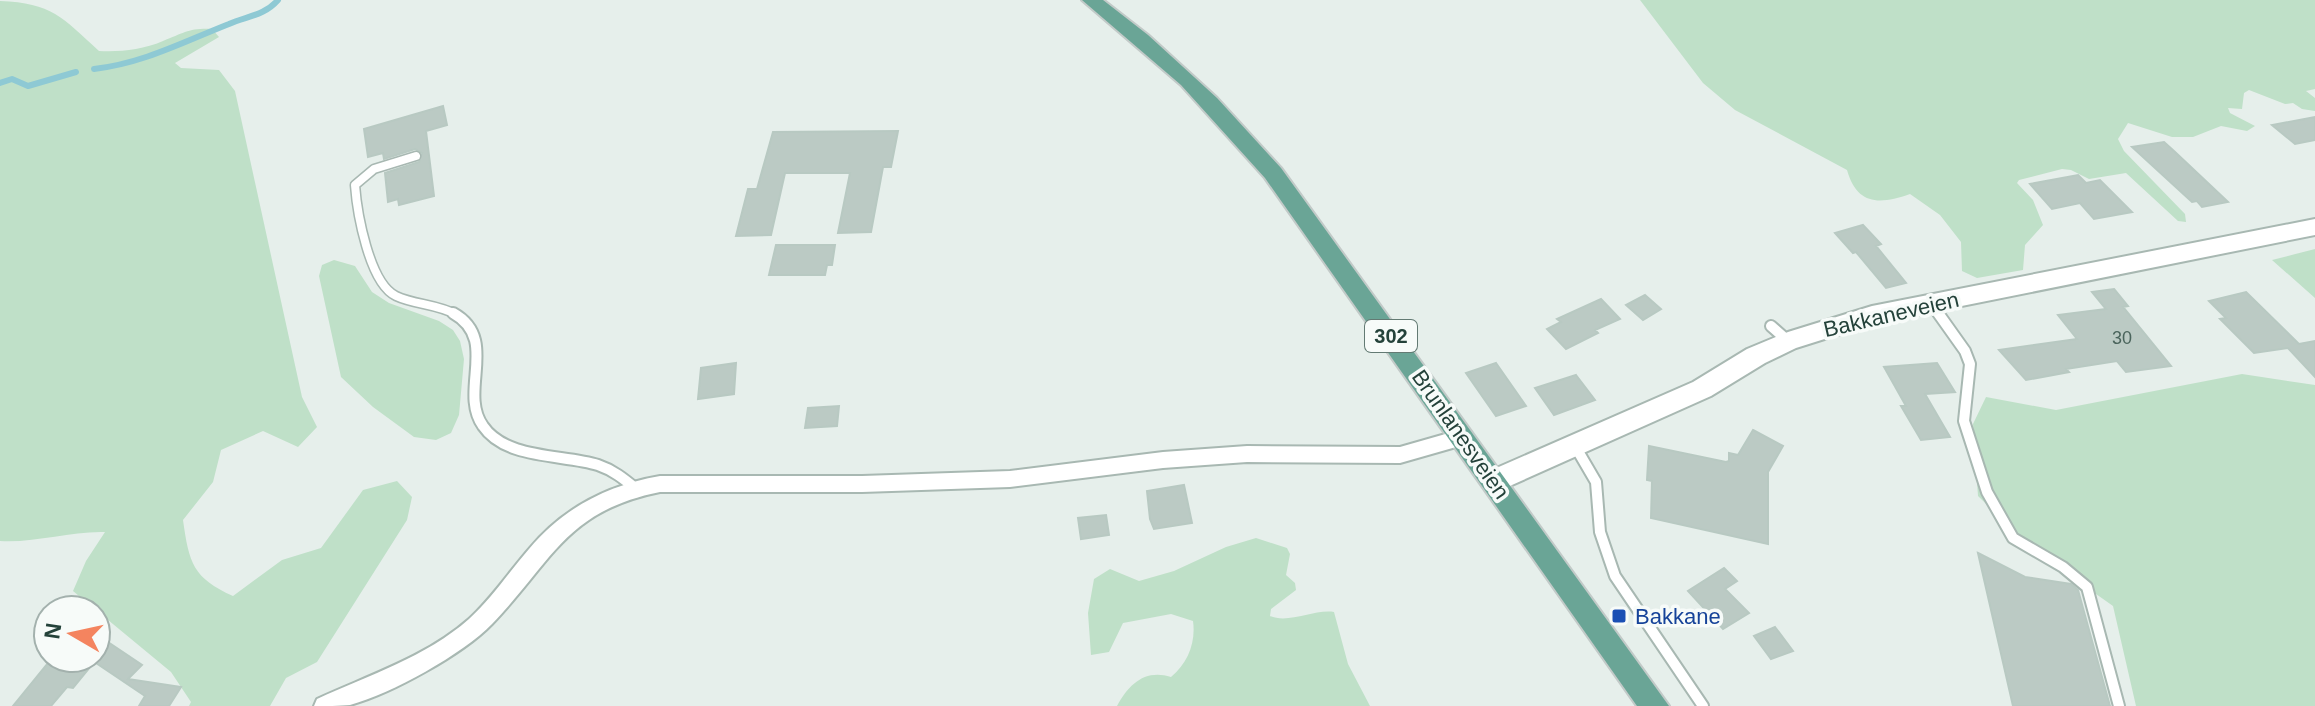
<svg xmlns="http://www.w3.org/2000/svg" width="2315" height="706" viewBox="0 0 2315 706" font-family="Arial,sans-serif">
  <rect width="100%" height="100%" fill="#e6efeb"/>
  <path fill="#bfe0c8" d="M 1640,0 L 2315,0 L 2315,89 L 2306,91 L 2315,98 L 2315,111 L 2302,109 L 2293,103 L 2285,104 L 2249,90 L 2244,93 L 2242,109 L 2228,108 L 2230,113 L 2255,126 L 2247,131 L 2221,126 L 2193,137 L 2172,137 L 2128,123 L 2118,139 L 2124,151 L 2185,214 L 2186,222 L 2178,221 L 2126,173 L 2089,179 L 2071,170 L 2062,169 L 2019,180 L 2017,183 L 2033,200 L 2043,225 L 2025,245 L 2023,270 L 1977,278 L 1962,271 L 1961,242 L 1940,215 L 1910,194 C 1879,205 1857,205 1847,170 L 1735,110 L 1703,83 Z
    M 0,1 C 52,3 62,17 99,51 C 120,52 142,50 163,41 C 184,33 189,28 212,29 L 219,37 L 175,63 L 181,68 L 219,70 L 235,91 L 302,397 L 317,427 L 298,447 L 263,431 L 221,450 L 213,482 L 183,520 C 189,563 193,578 233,596 L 282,560 L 321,548 L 363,490 L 397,481 L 412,497 L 407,520 L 317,662 L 286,678 L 270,706 L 189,706 L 191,702 L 171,672 L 73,591 L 86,561 L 105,532 C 70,531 36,543 0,541 Z
    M 2315,249 L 2315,298 L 2272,260 Z
    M 334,260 L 355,266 L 372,292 L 389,303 L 439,321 L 453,330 L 460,341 L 464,359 L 459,415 L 451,433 L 436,440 L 414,437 L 373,407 L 341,377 L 319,276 L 322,265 Z
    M 2242,374 L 2315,385 L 2315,706 L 2136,706 L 2113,606 L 2031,548 L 1978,496 L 1973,424 L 1986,397 L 2056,410 Z
    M 1256,538 L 1287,548 L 1290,554 L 1286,575 L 1295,583 L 1296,590 L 1271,609 L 1270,616 C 1289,624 1314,609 1334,612 L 1348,664 L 1370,706 L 1117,706 C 1129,684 1145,669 1171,677 C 1188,663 1196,642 1193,621 L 1171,614 L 1123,623 L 1109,652 L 1091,655 L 1088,613 L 1094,579 L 1110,569 L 1139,581 L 1174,571 L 1226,547 Z"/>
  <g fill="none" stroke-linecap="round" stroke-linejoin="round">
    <path stroke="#8ec9d4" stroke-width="6" d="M 94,69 C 144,63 183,42 229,24 C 247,16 264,16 278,0
      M 0,83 L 12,79 L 28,86 L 76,72"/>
  </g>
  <path fill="#bbcac4" stroke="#b8c9c2" stroke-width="2" d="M 443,106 L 447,125 L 426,131 L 434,196 L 399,205 L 398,199 L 388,202 L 385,173 L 419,162 L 422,153 L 415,149 L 384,159 L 383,153 L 368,157 L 364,129 Z
    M 2315,117 L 2315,140 L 2295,144 L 2272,125 Z
    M 898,131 L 891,167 L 883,167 L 871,232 L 838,233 L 850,173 L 785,173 L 771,235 L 736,236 L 748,189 L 757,189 L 773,132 Z
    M 2164,142 L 2174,151 L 2228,202 L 2202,207 L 2197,201 L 2192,202 L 2132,147 Z
    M 2078,175 L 2086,183 L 2100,180 L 2132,212 L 2094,219 L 2080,203 L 2052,209 L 2030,184 Z
    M 1863,225 L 1881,244 L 1876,246 L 1906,283 L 1886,288 L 1856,252 L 1853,253 L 1835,233 Z
    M 776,245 L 835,245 L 832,265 L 827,265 L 825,275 L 769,275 Z
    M 2114,289 L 2128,306 L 2123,307 L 2171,366 L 2126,372 L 2117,361 L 2066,369 L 2069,372 L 2026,380 L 1999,350 L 2077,339 L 2058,315 L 2106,309 L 2092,292 Z
    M 2246,292 L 2299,344 L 2315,341 L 2315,377 L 2288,348 L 2254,353 L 2220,319 L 2226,318 L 2209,301 Z
    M 1645,295 L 1661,309 L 1643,320 L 1626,305 Z
    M 1601,299 L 1620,319 L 1595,330 L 1598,333 L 1566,349 L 1547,329 L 1561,322 L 1557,319 Z
    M 736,363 L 734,394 L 698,399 L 701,368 Z
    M 1496,363 L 1526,406 L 1496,416 L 1466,373 Z
    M 1937,363 L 1955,392 L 1925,394 L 1950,437 L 1921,440 L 1901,406 L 1906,406 L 1884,367 Z
    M 1576,375 L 1595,400 L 1554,415 L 1535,388 Z
    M 839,406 L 837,426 L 805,428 L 808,408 Z
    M 1753,430 L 1783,446 L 1768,472 L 1768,544 L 1651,518 L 1652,481 L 1647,480 L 1649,446 L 1726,462 L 1729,461 L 1729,453 L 1738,455 Z
    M 1184,485 L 1192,523 L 1154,529 L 1150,519 L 1147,491 Z
    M 1106,515 L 1109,535 L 1081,539 L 1078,518 Z
    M 1978,553 L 2025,577 L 2071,584 L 2078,590 L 2110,706 L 2013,706 Z
    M 1724,568 L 1737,581 L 1725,589 L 1749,613 L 1723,629 L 1688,591 Z
    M 1775,627 L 1793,651 L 1771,659 L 1754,636 Z
    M 96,634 L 142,665 L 128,679 L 181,687 L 169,706 L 139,706 L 145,696 L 96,663 Z
    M 52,658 L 90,667 L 73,688 L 67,687 L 51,706 L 13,706 Z"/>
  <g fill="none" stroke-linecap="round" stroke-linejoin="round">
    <defs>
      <path id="service-far1" d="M 416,156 L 374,169 L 355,185 C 357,212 369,283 396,296 C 415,305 438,304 457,315
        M 1932,304 L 1940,315"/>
      <path id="service" d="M 453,313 C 500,339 458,391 483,426 C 506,460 564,454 598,465 C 613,470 624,479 635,488
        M 1938,313 L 1965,351 L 1970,364 L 1964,421 L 1987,492 L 2013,538 L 2063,567 L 2087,587 L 2119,706
        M 1771,326 L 1788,341
        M 1575,446 L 1596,482 L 1600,532 L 1615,576 L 1703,706"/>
      <path id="minor" d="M 1463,429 L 1470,431 L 1472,437 L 1470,443 L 1400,463 L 1247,462 L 1163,468 L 1010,487 L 862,492 L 660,492 C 565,511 552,562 492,624 C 463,654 391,694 350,705 C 340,706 325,706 314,706 L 317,699 C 369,675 426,657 469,619 C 492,598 509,572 529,549 C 563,508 608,485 660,476 L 862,476 L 1010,471 L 1163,452 L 1247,446 L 1400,447 Z"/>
      <path id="tertiary" d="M 2315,219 L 2315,235 L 1872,324 L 1796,348 L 1765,363 L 1711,396 L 1503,489 L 1494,492 L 1485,489 L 1481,481 L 1485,473 L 1693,382 L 1747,349 L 1788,332 L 1872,306 Z"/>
      <path id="primary" d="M 1082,0 L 1103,0 L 1148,35 L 1217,98 L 1281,168 L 1669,706 L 1637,706 L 1265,178 L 1181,85 Z"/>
    </defs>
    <use href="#service-far1" stroke="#a8b8b2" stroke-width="11"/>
    <use href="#service" stroke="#a8b8b2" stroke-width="14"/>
    <use href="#minor" stroke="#a8b8b2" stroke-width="4"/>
    <use href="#tertiary" stroke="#a8b8b2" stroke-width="4"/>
    <use href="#primary" stroke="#c2cac8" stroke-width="4"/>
    <use href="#service-far1" stroke="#fff" stroke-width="8"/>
    <use href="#service" stroke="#fff" stroke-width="10"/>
    <use href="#minor" fill="#fff" fill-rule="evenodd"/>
    <use href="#tertiary" fill="#fff" fill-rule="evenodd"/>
    <use href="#primary" fill="#6aa596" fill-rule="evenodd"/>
  </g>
  <rect fill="#1a4fb4" stroke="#f7fbf9" stroke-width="3" x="1611" y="608" width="16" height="16" rx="4"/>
  <g text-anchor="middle" stroke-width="7" stroke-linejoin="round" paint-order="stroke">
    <g font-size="18" fill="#4a645c">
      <text x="2122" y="344">30</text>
    </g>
    <rect fill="#f7fbf9" stroke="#637a73" stroke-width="2" x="1365" y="320" width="52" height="32" rx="6"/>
    <g font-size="20" font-weight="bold" fill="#24423a">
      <text x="1391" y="343">302</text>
    </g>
    <g font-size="22" fill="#24423a" stroke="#f7fbf9">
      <text transform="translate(1891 314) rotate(-13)" y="8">Bakkaneveien</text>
      <text transform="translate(1461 434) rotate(55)" y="8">Brunlanesveien</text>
    </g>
    <g font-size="22" fill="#164399" stroke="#f7fbf9" text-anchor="start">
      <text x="1635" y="624">Bakkane</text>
    </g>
  </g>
  <g transform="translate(72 634) rotate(279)"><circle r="38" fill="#f7fbf9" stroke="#a3b1ad" stroke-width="2"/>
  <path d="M0-6L14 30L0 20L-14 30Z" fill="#f4845f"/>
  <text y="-12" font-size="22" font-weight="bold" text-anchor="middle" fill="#24423a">N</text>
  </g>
</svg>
